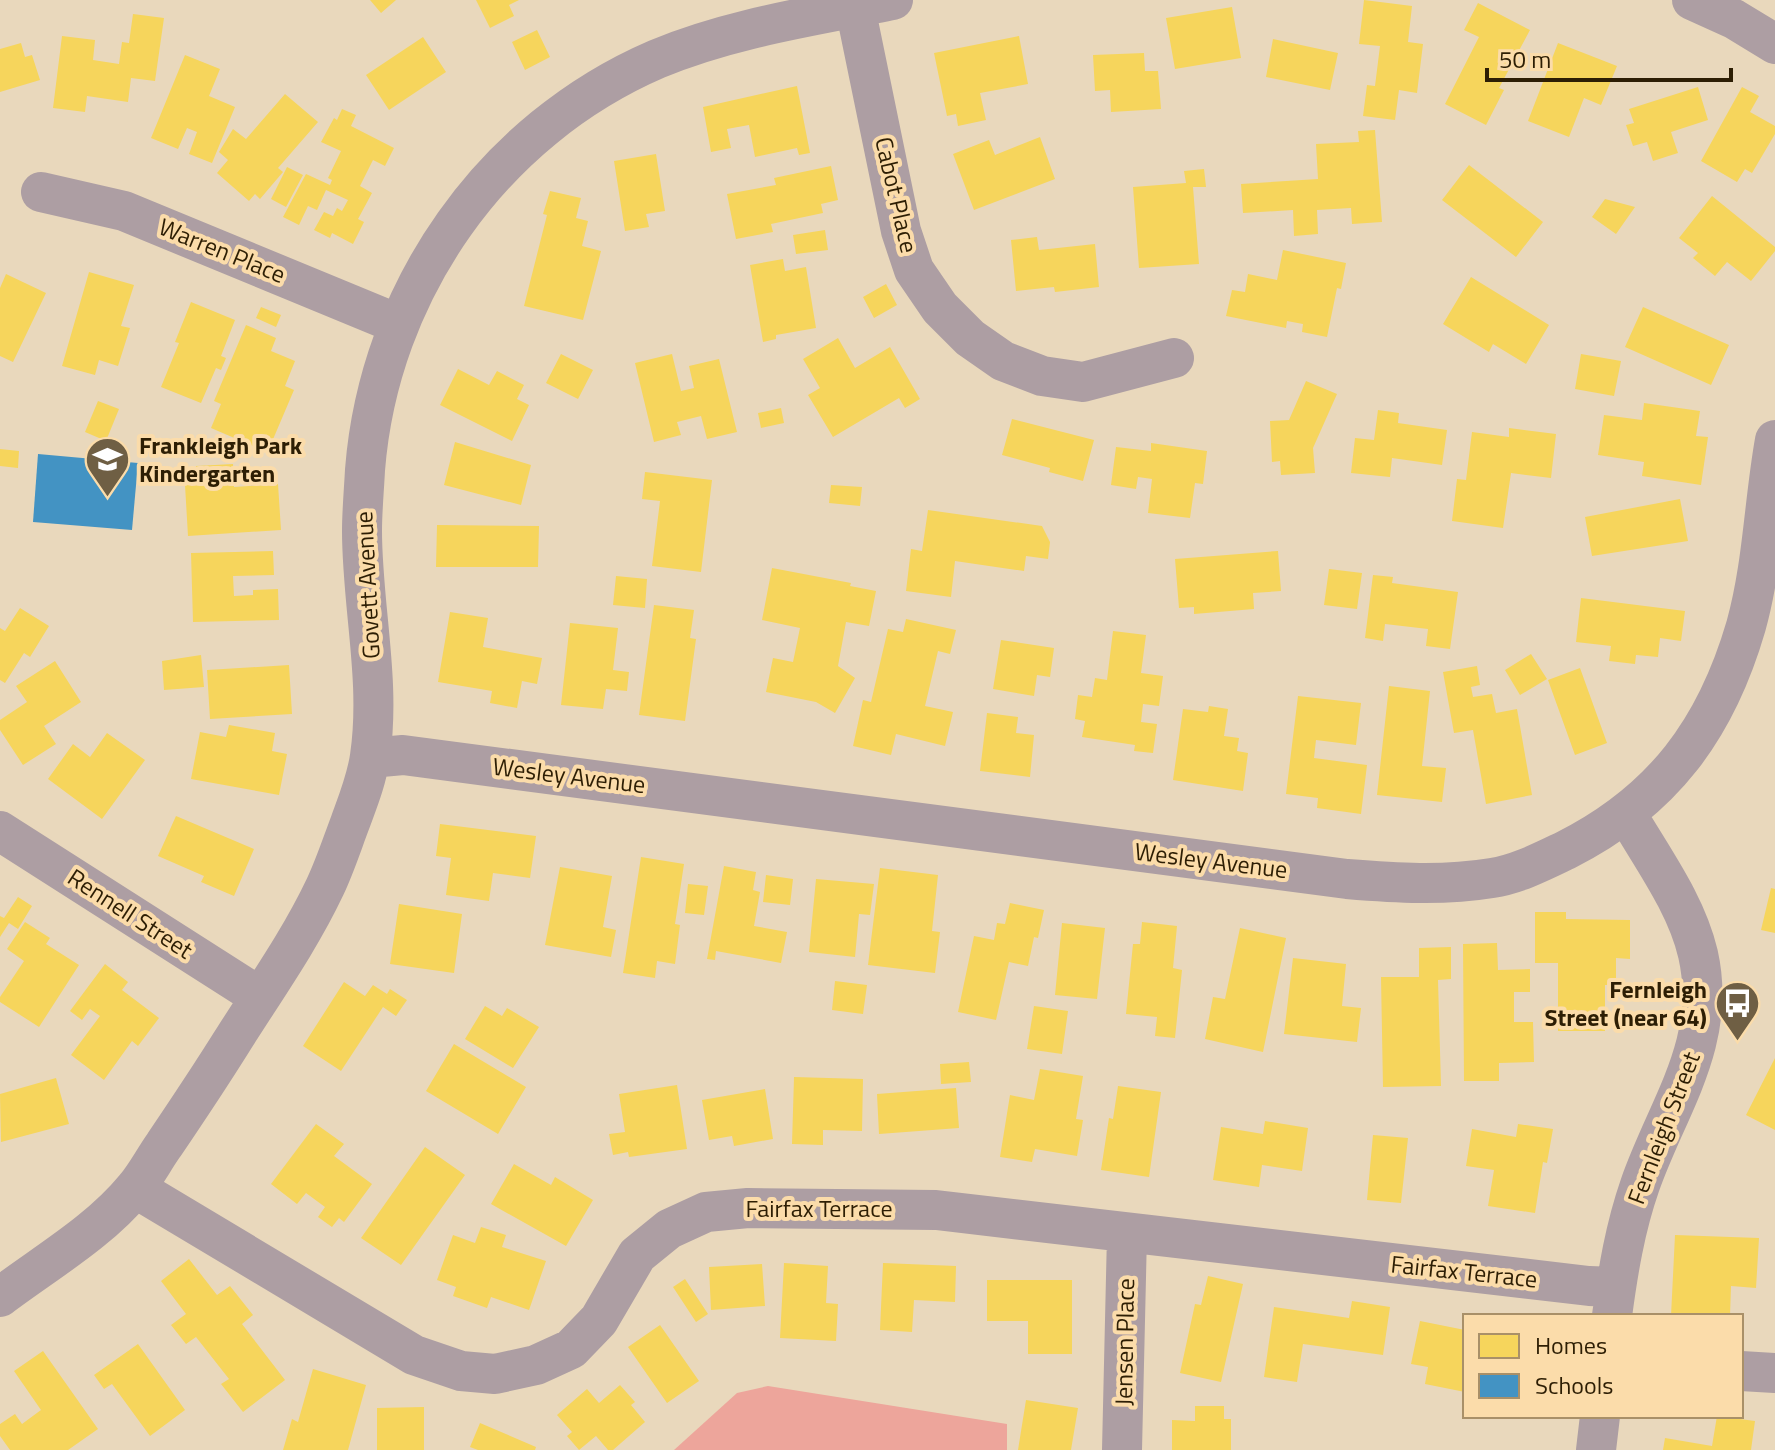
<svg xmlns="http://www.w3.org/2000/svg" width="1775" height="1450" viewBox="0 0 1775 1450" font-family="'Titillium Web',sans-serif">
  <rect width="100%" height="100%" fill="#e9d8bc"/>
  <path fill="#eda59b" d="M 768,1386 L 1007,1424 L 1007,1450 L 674,1450 L 737,1393 Z"/>
  <path fill="#f6d55c" d="M 370,0 L 396,0 L 381,13 Z
    M 476,0 L 519,0 L 509,5 L 514,16 L 490,28 Z
    M 1364,0 L 1412,6 L 1408,42 L 1423,44 L 1417,93 L 1399,90 L 1395,120 L 1363,116 L 1367,85 L 1375,86 L 1380,46 L 1359,44 Z
    M 1478,3 L 1530,30 L 1499,88 L 1504,90 L 1486,125 L 1445,104 L 1479,37 L 1464,30 Z
    M 1232,7 L 1241,58 L 1175,69 L 1166,18 Z
    M 133,14 L 164,18 L 155,81 L 131,78 L 128,102 L 87,96 L 85,112 L 53,108 L 62,36 L 95,40 L 93,60 L 119,64 L 122,42 L 129,43 Z
    M 537,30 L 550,57 L 525,70 L 512,42 Z
    M 1019,36 L 1028,84 L 980,93 L 986,120 L 958,126 L 956,114 L 947,116 L 934,53 Z
    M 423,37 L 446,72 L 389,110 L 366,75 Z
    M 1273,39 L 1338,53 L 1330,90 L 1266,77 Z
    M 21,43 L 25,57 L 32,55 L 40,80 L 0,92 L 0,49 Z
    M 1558,43 L 1617,66 L 1601,105 L 1584,98 L 1569,137 L 1528,121 Z
    M 1144,53 L 1145,71 L 1158,71 L 1161,109 L 1111,112 L 1110,90 L 1095,91 L 1093,55 Z
    M 185,55 L 220,69 L 209,96 L 235,107 L 212,163 L 189,154 L 197,132 L 187,128 L 178,149 L 151,138 Z
    M 797,86 L 810,153 L 799,155 L 797,148 L 755,157 L 749,125 L 727,129 L 731,148 L 711,152 L 703,107 Z
    M 1698,87 L 1708,120 L 1671,132 L 1678,153 L 1653,161 L 1647,142 L 1633,146 L 1626,125 L 1634,123 L 1629,109 Z
    M 1742,87 L 1759,96 L 1750,112 L 1775,126 L 1775,134 L 1752,173 L 1745,169 L 1737,182 L 1701,161 Z
    M 285,94 L 318,122 L 278,168 L 283,172 L 260,199 L 255,194 L 249,201 L 217,173 L 228,160 L 219,152 L 233,129 L 246,139 Z
    M 342,109 L 356,115 L 351,126 L 394,148 L 385,166 L 373,160 L 360,186 L 372,193 L 358,219 L 364,222 L 353,244 L 332,233 L 330,238 L 314,230 L 324,212 L 333,216 L 337,208 L 342,211 L 348,200 L 326,190 L 317,210 L 308,206 L 299,225 L 283,217 L 306,174 L 330,185 L 332,180 L 328,178 L 341,151 L 321,142 L 334,118 L 337,120 Z
    M 1375,130 L 1382,222 L 1352,224 L 1351,208 L 1317,210 L 1318,234 L 1294,236 L 1293,210 L 1243,213 L 1241,184 L 1318,179 L 1316,144 L 1359,142 L 1358,131 Z
    M 1040,137 L 1055,179 L 974,210 L 953,154 L 989,140 L 995,155 Z
    M 656,154 L 665,211 L 646,214 L 649,227 L 625,231 L 614,161 Z
    M 1469,165 L 1543,222 L 1516,257 L 1442,200 Z
    M 831,166 L 838,200 L 821,204 L 823,213 L 771,224 L 773,232 L 736,239 L 727,194 L 776,185 L 774,178 Z
    M 287,167 L 303,175 L 286,207 L 271,199 Z
    M 1204,169 L 1206,187 L 1193,187 L 1199,264 L 1139,268 L 1133,187 L 1186,183 L 1184,171 Z
    M 550,191 L 581,198 L 576,218 L 588,221 L 582,246 L 601,251 L 583,320 L 524,306 L 547,215 L 543,214 Z
    M 1712,196 L 1775,247 L 1775,251 L 1751,281 L 1727,262 L 1715,276 L 1693,258 L 1698,253 L 1679,238 Z
    M 1605,199 L 1635,207 L 1616,234 L 1592,217 Z
    M 825,230 L 828,250 L 796,254 L 793,235 Z
    M 1037,237 L 1039,250 L 1095,244 L 1099,287 L 1055,292 L 1054,287 L 1016,291 L 1011,240 Z
    M 1283,250 L 1346,263 L 1341,289 L 1337,288 L 1327,337 L 1302,332 L 1303,324 L 1287,321 L 1286,328 L 1226,316 L 1232,290 L 1245,292 L 1248,274 L 1277,280 Z
    M 783,259 L 785,271 L 806,267 L 816,328 L 776,335 L 776,339 L 763,342 L 750,265 Z
    M 89,272 L 134,285 L 121,326 L 130,328 L 118,366 L 99,360 L 95,375 L 62,366 Z
    M 6,274 L 46,293 L 13,362 L 0,356 L 0,288 Z
    M 1471,277 L 1549,325 L 1526,364 L 1493,344 L 1489,352 L 1443,324 Z
    M 886,284 L 897,305 L 874,318 L 863,297 Z
    M 191,302 L 235,320 L 221,356 L 226,358 L 221,370 L 216,368 L 201,403 L 161,387 L 179,343 L 175,342 Z
    M 261,307 L 281,315 L 276,327 L 256,318 Z
    M 1643,307 L 1729,345 L 1711,385 L 1625,347 Z
    M 246,325 L 276,338 L 271,351 L 295,361 L 285,386 L 294,390 L 271,444 L 257,437 L 253,446 L 211,428 L 221,404 L 214,401 Z
    M 838,338 L 855,368 L 890,347 L 920,399 L 905,408 L 899,398 L 833,437 L 808,395 L 820,388 L 803,359 Z
    M 561,354 L 593,370 L 578,399 L 546,383 Z
    M 672,354 L 681,391 L 694,388 L 689,366 L 719,359 L 737,432 L 707,439 L 701,416 L 677,422 L 681,435 L 654,442 L 635,363 Z
    M 1581,354 L 1621,361 L 1614,396 L 1575,389 Z
    M 458,369 L 489,385 L 497,371 L 524,385 L 517,399 L 529,405 L 512,441 L 440,405 Z
    M 1306,381 L 1337,394 L 1313,448 L 1315,473 L 1281,475 L 1280,461 L 1272,462 L 1270,421 L 1289,420 Z
    M 98,401 L 119,409 L 106,441 L 85,432 Z
    M 1644,403 L 1700,411 L 1696,436 L 1708,437 L 1701,485 L 1642,476 L 1644,462 L 1598,455 L 1604,415 L 1642,420 Z
    M 781,408 L 784,423 L 761,428 L 758,413 Z
    M 1378,410 L 1399,413 L 1398,423 L 1447,430 L 1442,465 L 1392,458 L 1390,477 L 1351,473 L 1355,438 L 1374,440 Z
    M 1012,419 L 1094,440 L 1083,481 L 1049,472 L 1050,468 L 1002,455 Z
    M 1509,428 L 1556,434 L 1551,478 L 1511,473 L 1503,528 L 1452,521 L 1457,479 L 1466,480 L 1472,432 L 1509,437 Z
    M 455,442 L 531,465 L 521,505 L 444,485 Z
    M 1151,443 L 1207,451 L 1203,484 L 1195,483 L 1190,518 L 1148,513 L 1152,479 L 1138,477 L 1136,489 L 1111,485 L 1116,447 L 1151,451 Z
    M 0,449 L 19,451 L 18,468 L 0,466 Z
    M 233,464 L 234,487 L 278,484 L 281,530 L 188,536 L 185,485 L 197,485 L 196,466 Z
    M 645,472 L 712,480 L 701,572 L 652,566 L 660,501 L 642,499 Z
    M 831,485 L 862,487 L 860,506 L 829,503 Z
    M 1680,499 L 1688,541 L 1592,556 L 1585,517 Z
    M 928,510 L 1042,526 L 1050,542 L 1048,559 L 1026,556 L 1024,571 L 955,561 L 951,597 L 906,591 L 911,549 L 922,551 Z
    M 437,525 L 539,526 L 538,567 L 436,567 Z
    M 273,551 L 274,575 L 233,576 L 234,596 L 253,595 L 253,590 L 278,589 L 279,620 L 193,622 L 191,553 Z
    M 1278,551 L 1281,591 L 1253,593 L 1254,609 L 1194,614 L 1194,607 L 1179,608 L 1175,559 Z
    M 772,568 L 851,583 L 850,586 L 876,591 L 869,626 L 846,622 L 838,666 L 855,678 L 835,713 L 816,702 L 766,692 L 773,658 L 793,662 L 800,628 L 762,620 Z
    M 1329,569 L 1362,573 L 1357,609 L 1324,605 Z
    M 1373,575 L 1393,577 L 1392,583 L 1458,592 L 1450,649 L 1426,646 L 1428,629 L 1385,624 L 1383,641 L 1365,638 Z
    M 616,576 L 647,579 L 645,608 L 613,605 Z
    M 1581,598 L 1685,611 L 1681,641 L 1660,638 L 1658,657 L 1636,655 L 1635,664 L 1609,661 L 1611,646 L 1576,642 Z
    M 654,605 L 694,610 L 690,638 L 696,639 L 685,721 L 639,715 Z
    M 20,608 L 49,626 L 30,657 L 24,653 L 5,683 L 0,680 L 0,628 L 5,631 Z
    M 450,612 L 488,618 L 483,647 L 542,658 L 537,684 L 522,681 L 517,708 L 490,703 L 492,691 L 438,682 Z
    M 906,619 L 956,630 L 950,654 L 938,651 L 925,706 L 953,712 L 945,746 L 896,734 L 891,755 L 853,746 L 863,700 L 871,702 L 888,629 L 903,632 Z
    M 570,623 L 618,628 L 613,670 L 629,672 L 627,691 L 606,689 L 603,709 L 561,705 Z
    M 1113,631 L 1146,635 L 1141,673 L 1163,676 L 1159,706 L 1143,704 L 1141,722 L 1157,724 L 1153,753 L 1134,751 L 1135,745 L 1082,737 L 1085,721 L 1075,719 L 1078,695 L 1092,697 L 1095,678 L 1107,680 Z
    M 1001,640 L 1054,648 L 1050,677 L 1037,675 L 1034,696 L 993,689 Z
    M 1531,654 L 1547,679 L 1520,695 L 1505,670 Z
    M 201,655 L 204,687 L 164,690 L 162,661 Z
    M 55,661 L 81,702 L 44,726 L 56,744 L 23,765 L 0,730 L 0,720 L 27,702 L 16,686 Z
    M 289,665 L 292,714 L 210,719 L 207,670 Z
    M 1477,666 L 1480,685 L 1471,687 L 1473,697 L 1492,694 L 1496,713 L 1517,709 L 1532,795 L 1486,804 L 1473,730 L 1454,733 L 1443,672 Z
    M 1580,668 L 1607,743 L 1575,755 L 1548,680 Z
    M 1389,686 L 1430,691 L 1422,766 L 1446,768 L 1442,802 L 1377,795 Z
    M 1298,696 L 1361,703 L 1356,745 L 1316,740 L 1314,758 L 1367,765 L 1361,814 L 1317,808 L 1318,798 L 1286,794 Z
    M 1209,706 L 1228,709 L 1224,736 L 1239,738 L 1237,751 L 1248,753 L 1243,791 L 1173,780 L 1183,709 L 1208,712 Z
    M 987,713 L 1018,717 L 1016,733 L 1034,735 L 1030,777 L 980,771 Z
    M 229,725 L 275,733 L 272,751 L 287,754 L 279,795 L 191,779 L 200,732 L 226,737 Z
    M 107,733 L 145,760 L 102,819 L 48,779 L 73,744 L 90,757 Z
    M 176,816 L 254,849 L 234,896 L 201,882 L 204,876 L 158,856 Z
    M 440,824 L 536,836 L 530,878 L 493,873 L 489,901 L 446,895 L 451,858 L 436,856 Z
    M 641,857 L 684,864 L 675,924 L 680,925 L 675,964 L 657,961 L 655,978 L 623,973 Z
    M 724,866 L 756,872 L 753,890 L 760,892 L 754,926 L 787,932 L 781,963 L 716,951 L 715,960 L 707,959 Z
    M 560,867 L 612,876 L 603,927 L 616,930 L 611,957 L 545,945 Z
    M 880,868 L 938,875 L 932,931 L 940,932 L 935,973 L 868,965 Z
    M 766,875 L 793,879 L 790,905 L 763,902 Z
    M 816,879 L 874,884 L 870,915 L 859,914 L 855,957 L 809,952 Z
    M 688,884 L 708,886 L 704,915 L 685,913 Z
    M 1771,888 L 1775,889 L 1775,933 L 1761,930 Z
    M 18,897 L 32,906 L 18,929 L 9,923 L 0,937 L 0,916 L 4,918 Z
    M 1010,903 L 1044,910 L 1038,938 L 1034,937 L 1028,966 L 1009,962 L 996,1020 L 958,1012 L 974,936 L 994,940 L 997,923 L 1005,924 Z
    M 399,904 L 462,914 L 454,973 L 390,964 Z
    M 1535,912 L 1566,912 L 1566,919 L 1630,920 L 1630,959 L 1616,958 L 1616,985 L 1605,985 L 1605,1031 L 1558,1031 L 1558,963 L 1535,963 Z
    M 25,922 L 50,938 L 46,944 L 79,965 L 39,1027 L 0,1002 L 0,997 L 24,961 L 7,949 Z
    M 1142,922 L 1177,926 L 1173,968 L 1182,970 L 1175,1038 L 1155,1036 L 1157,1017 L 1126,1014 L 1133,944 L 1140,944 Z
    M 1062,923 L 1105,928 L 1097,999 L 1055,995 Z
    M 1240,928 L 1286,938 L 1263,1052 L 1205,1039 L 1213,997 L 1225,999 Z
    M 1497,943 L 1498,970 L 1530,969 L 1530,992 L 1514,992 L 1514,1022 L 1533,1022 L 1534,1062 L 1499,1063 L 1499,1081 L 1464,1081 L 1463,944 Z
    M 1451,947 L 1451,979 L 1438,980 L 1441,1086 L 1383,1087 L 1381,977 L 1419,977 L 1419,948 Z
    M 1293,958 L 1346,964 L 1342,1006 L 1361,1008 L 1357,1042 L 1284,1034 Z
    M 105,964 L 128,982 L 122,990 L 159,1018 L 138,1046 L 132,1041 L 104,1080 L 71,1055 L 100,1016 L 90,1009 L 82,1020 L 70,1011 Z
    M 835,981 L 867,985 L 863,1014 L 832,1010 Z
    M 344,982 L 365,996 L 373,985 L 387,994 L 390,989 L 407,1000 L 396,1016 L 383,1007 L 341,1071 L 303,1046 Z
    M 485,1006 L 502,1016 L 507,1008 L 539,1027 L 513,1068 L 465,1039 Z
    M 1034,1006 L 1068,1011 L 1062,1054 L 1027,1049 Z
    M 454,1044 L 526,1087 L 498,1134 L 426,1091 Z
    M 1775,1058 L 1775,1130 L 1746,1115 Z
    M 969,1062 L 971,1082 L 941,1084 L 940,1064 Z
    M 1040,1069 L 1083,1076 L 1076,1119 L 1083,1120 L 1077,1156 L 1035,1149 L 1032,1162 L 1000,1157 L 1010,1095 L 1034,1100 Z
    M 794,1077 L 863,1079 L 862,1131 L 823,1130 L 823,1145 L 792,1144 Z
    M 56,1078 L 69,1124 L 1,1142 L 0,1094 Z
    M 677,1085 L 687,1149 L 629,1157 L 628,1152 L 613,1155 L 609,1134 L 625,1132 L 619,1094 Z
    M 1118,1086 L 1161,1092 L 1149,1177 L 1101,1170 L 1109,1118 L 1113,1119 Z
    M 956,1088 L 959,1128 L 879,1134 L 877,1094 Z
    M 765,1089 L 773,1139 L 734,1146 L 732,1136 L 709,1140 L 702,1100 Z
    M 1265,1121 L 1308,1128 L 1302,1171 L 1262,1165 L 1259,1187 L 1213,1180 L 1221,1127 L 1263,1134 Z
    M 316,1124 L 344,1144 L 334,1156 L 372,1184 L 344,1222 L 339,1218 L 332,1227 L 318,1217 L 325,1207 L 306,1193 L 297,1204 L 271,1184 Z
    M 1518,1124 L 1553,1129 L 1547,1163 L 1543,1162 L 1535,1213 L 1488,1206 L 1494,1170 L 1466,1166 L 1472,1129 L 1516,1137 Z
    M 1373,1135 L 1408,1138 L 1401,1203 L 1367,1200 Z
    M 425,1147 L 465,1175 L 401,1265 L 361,1238 Z
    M 514,1164 L 551,1185 L 555,1177 L 593,1200 L 566,1246 L 491,1204 Z
    M 481,1227 L 506,1235 L 502,1247 L 546,1261 L 529,1310 L 491,1297 L 487,1308 L 453,1296 L 456,1287 L 437,1280 L 453,1235 L 475,1243 Z
    M 1675,1235 L 1759,1238 L 1756,1288 L 1731,1286 L 1730,1316 L 1671,1316 Z
    M 189,1259 L 217,1295 L 230,1286 L 253,1315 L 242,1324 L 285,1380 L 243,1412 L 221,1384 L 229,1379 L 196,1337 L 186,1344 L 171,1325 L 186,1314 L 161,1281 Z
    M 784,1263 L 828,1266 L 826,1303 L 838,1304 L 836,1341 L 780,1338 Z
    M 883,1263 L 956,1266 L 955,1302 L 914,1300 L 912,1332 L 880,1330 Z
    M 762,1264 L 765,1306 L 711,1310 L 709,1267 Z
    M 1208,1276 L 1243,1284 L 1221,1382 L 1180,1373 L 1195,1304 L 1201,1305 Z
    M 685,1279 L 708,1314 L 696,1322 L 673,1287 Z
    M 987,1280 L 1072,1280 L 1072,1354 L 1028,1354 L 1028,1321 L 987,1321 Z
    M 1352,1301 L 1390,1307 L 1383,1355 L 1303,1344 L 1297,1382 L 1264,1377 L 1274,1307 L 1349,1318 Z
    M 1420,1321 L 1465,1330 L 1465,1392 L 1425,1384 L 1428,1367 L 1411,1364 Z
    M 660,1325 L 699,1381 L 667,1403 L 628,1347 Z
    M 138,1344 L 185,1410 L 150,1436 L 112,1384 L 104,1389 L 94,1375 Z
    M 43,1351 L 98,1429 L 68,1450 L 10,1450 L 0,1436 L 0,1424 L 15,1414 L 22,1424 L 41,1410 L 14,1371 Z
    M 313,1369 L 366,1385 L 348,1450 L 283,1450 L 292,1419 L 298,1422 Z
    M 620,1385 L 635,1402 L 631,1405 L 645,1422 L 613,1450 L 608,1450 L 596,1436 L 579,1450 L 567,1436 L 572,1432 L 557,1415 L 587,1389 L 599,1403 Z
    M 1026,1400 L 1078,1408 L 1071,1450 L 1018,1450 Z
    M 1195,1406 L 1224,1406 L 1224,1419 L 1231,1419 L 1231,1450 L 1172,1450 L 1172,1420 L 1195,1421 Z
    M 424,1407 L 424,1450 L 377,1450 L 377,1408 Z
    M 1717,1416 L 1755,1421 L 1751,1450 L 1663,1450 L 1665,1438 L 1712,1446 Z
    M 480,1423 L 536,1447 L 535,1450 L 478,1450 L 470,1447 Z"/>
  <path fill="#4393c3" d="M 38,454 L 138,463 L 132,530 L 33,522 Z"/>
  <g fill="none" stroke-linecap="round" stroke-linejoin="round">
    <path stroke="#ad9ea3" stroke-width="40" d="M 1692,0 L 1734,19 L 1775,44
      M 855,7 L 901,231 L 914,270 L 940,308 L 970,338 L 1003,361 L 1042,376 L 1083,382 L 1174,358
      M 41,192 L 124,211 L 398,324
      M 370,758 L 403,755 L 1347,879 C 1396,883 1443,886 1492,878 C 1518,874 1543,861 1566,850 C 1663,801 1716,729 1746,626 C 1763,565 1764,501 1775,440
      M 0,831 L 260,997
      M 135,1188 L 414,1355 L 461,1371 L 495,1374 L 536,1365 L 571,1349 L 599,1320 L 637,1255 L 669,1229 L 706,1212 L 748,1208 L 936,1210 L 1589,1286 L 1616,1287
      M 0,1297 C 45,1263 99,1232 135,1188 C 146,1175 154,1159 164,1145 C 187,1111 209,1078 231,1043 C 263,992 299,942 325,887 C 335,866 342,844 350,823 C 358,801 367,779 370,756 C 381,681 362,606 362,531 C 362,511 364,490 365,470 C 379,291 492,130 657,59 C 731,28 814,16 893,0
      M 1612,1316 C 1618,1271 1625,1228 1640,1185 C 1667,1107 1718,1043 1698,954 C 1686,903 1652,858 1626,813
      M 1741,1371 L 1775,1373
      M 1122,1450 L 1127,1234
      M 1596,1450 L 1600,1416"/>
  </g>
  <defs>
    <symbol id="school-pin" viewBox="-11 -11 22 30"><path d="M0 17L-7.5 6A9.5 9.5 0 1 1 7.5 6Z" fill="#6f5f44" stroke="#fbdcaa"/><path d="M0-5L7-2L0 1L-7-2ZM-4 1L0 2.5L4 1V4Q0 6-4 4Z" fill="#fff"/></symbol>
    <symbol id="bus-pin" viewBox="-11 -11 22 30"><path d="M0 17L-7.5 6A9.5 9.5 0 1 1 7.5 6Z" fill="#6f5f44" stroke="#fbdcaa"/><path d="M-5-6H5V4H4V6H2V4H-2V6H-4V4H-5ZM-3.5-4V0h7V-4ZM-3.5 1.2v1.5H-2V1.2ZM2 1.2v1.5H3.5V1.2Z" fill="#fff"/></symbol>
  </defs>
  <g fill-rule="evenodd">
    <use href="#school-pin" x="82" y="434" width="51" height="69"/>
    <use href="#bus-pin" x="1712" y="978" width="51" height="69"/>
  </g>
  <g text-anchor="middle" stroke-width="8" stroke-linejoin="round" paint-order="stroke">
    <g font-size="24" fill="#2d1e04" stroke="#fbdcaa">
      <text transform="translate(896 195) rotate(77)" y="8">Cabot Place</text>
      <text transform="translate(222 251) rotate(22)" y="8">Warren Place</text>
      <text transform="translate(368 585) rotate(-93)" y="8">Govett Avenue</text>
      <text transform="translate(569 776) rotate(7)" y="8">Wesley Avenue</text>
      <text transform="translate(1211 861) rotate(7)" y="8">Wesley Avenue</text>
      <text transform="translate(130 914) rotate(33)" y="8">Rennell Street</text>
      <text transform="translate(1664 1128) rotate(-69)" y="8">Fernleigh Street</text>
      <text x="819" y="1217">Fairfax Terrace</text>
      <text transform="translate(1464 1272) rotate(6)" y="8">Fairfax Terrace</text>
      <text transform="translate(1125 1342) rotate(-89)" y="8">Jensen Place</text>
    </g>
    <g font-size="24" font-weight="bold" fill="#2d1e04" stroke="#fbdcaa" text-anchor="start">
      <text x="139" y="454">Frankleigh Park<tspan x="139" dy="28">Kindergarten</tspan></text>
      <text x="1707" y="998" text-anchor="end">Fernleigh<tspan x="1707" dy="28">Street (near 64)</tspan></text>
    </g>
  </g>
  <rect x="1463" y="1314" width="280" height="104" fill="#fbdcaa" stroke="#a99068" stroke-width="2"/>
  <rect x="1479" y="1334" width="40" height="24" fill="#f6d55c" stroke="#a99068" stroke-width="2"/>
  <text x="1535" y="1354" font-size="24" fill="#2d1e04">Homes</text>
  <rect x="1479" y="1374" width="40" height="24" fill="#4393c3" stroke="#a99068" stroke-width="2"/>
  <text x="1535" y="1394" font-size="24" fill="#2d1e04">Schools</text>
  <path d="M1487 68v12h244v-12" fill="none" stroke="#2d1e04" stroke-width="4"/>
  <text x="1499" y="68" font-size="24" fill="#2d1e04" stroke="#fbdcaa" stroke-width="6" paint-order="stroke">50 m</text>
</svg>
